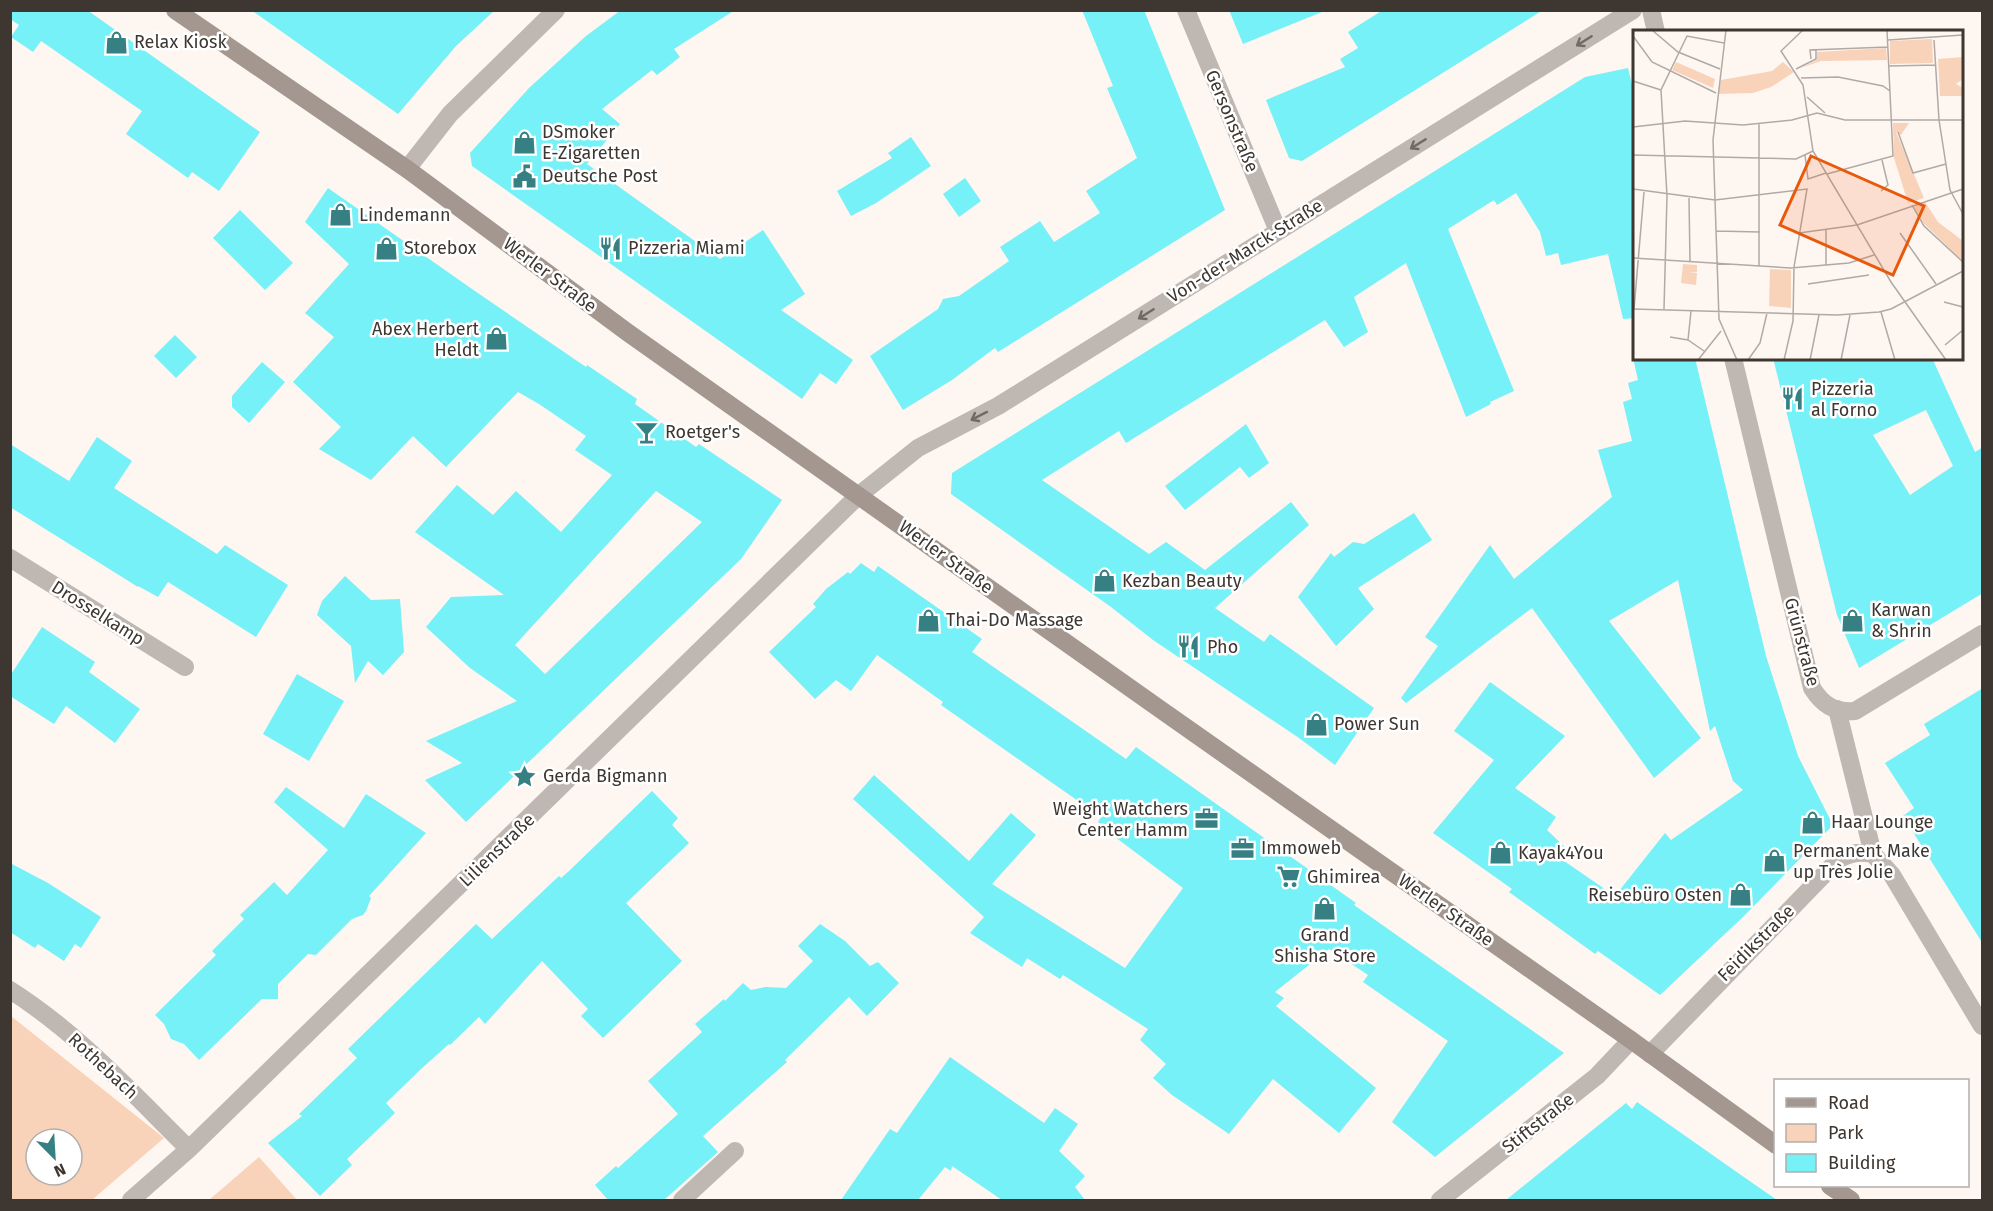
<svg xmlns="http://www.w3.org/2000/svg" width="1993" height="1211" viewBox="0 0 1993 1211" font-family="'Fira Sans',sans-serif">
  <rect width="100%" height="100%" fill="#fef6f1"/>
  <path fill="#f9d3b9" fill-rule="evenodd" d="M 11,1016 L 164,1138 L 92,1200 L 11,1200 ZM 36,1139 L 72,1139 L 72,1175 L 36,1175 Z
    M 259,1157 L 297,1200 L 209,1200 Z"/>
  <path fill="#75f1f7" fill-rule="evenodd" d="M 10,10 L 87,10 L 260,132 L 219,191 L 192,172 L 188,178 L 126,134 L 142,111 L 41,41 L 33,52 L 11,37 L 19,25 L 10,19 Z
    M 251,10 L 495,10 L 456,46 L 398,114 Z
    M 621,10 L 735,10 L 674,49 L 680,57 L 657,75 L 652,70 L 602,109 L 620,124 L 587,164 L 720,259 L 763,230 L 805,294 L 781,310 L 853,360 L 836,384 L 820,373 L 802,399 L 472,166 L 470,153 L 529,88 L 586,36 Z
    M 1082,10 L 1144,10 L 1225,210 L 998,352 L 995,348 L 952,380 L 903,410 L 870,356 L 938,309 L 943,299 L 959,296 L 1009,261 L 1000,247 L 1040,221 L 1054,242 L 1100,213 L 1086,191 L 1137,158 L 1107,88 L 1113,86 Z
    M 1229,10 L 1322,10 L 1322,12 L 1243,44 Z
    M 1383,10 L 1543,10 L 1302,161 L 1289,158 L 1266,100 L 1345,67 L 1340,59 L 1358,48 L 1348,32 Z
    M 1628,68 L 1635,97 L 1635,318 L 1623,319 L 1608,254 L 1561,265 L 1558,253 L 1546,256 L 1540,232 L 1516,193 L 1497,205 L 1494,200 L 1448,229 L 1514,391 L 1490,402 L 1491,404 L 1466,417 L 1406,263 L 1354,297 L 1368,332 L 1344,347 L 1325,320 L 1126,443 L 1119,431 L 1042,480 L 1149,554 L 1166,542 L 1205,570 L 1291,502 L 1309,525 L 1215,608 L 1264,642 L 1270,634 L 1374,708 L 1335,765 L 1299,738 L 1153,640 L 1111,607 L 951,494 L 952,473 L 1585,77 Z
    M 911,137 L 931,166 L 876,203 L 851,216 L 837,191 L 892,158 L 888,153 Z
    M 965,178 L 981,201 L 959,217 L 943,194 Z
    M 328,188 L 472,289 L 586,367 L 587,365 L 637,399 L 635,404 L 696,447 L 699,444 L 782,500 L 741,559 L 466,822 L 425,780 L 462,763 L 426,741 L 517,701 L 470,668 L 426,627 L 451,597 L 504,595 L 415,532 L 457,485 L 493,515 L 516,491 L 561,532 L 612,475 L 575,450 L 586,436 L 539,404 L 518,392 L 446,467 L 413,436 L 371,480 L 319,449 L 341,427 L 293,382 L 334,337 L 305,313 L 349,264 L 305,222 ZM 656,491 L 702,522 L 545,674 L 515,645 Z
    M 240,210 L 293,263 L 265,290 L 213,238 Z
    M 175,335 L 197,357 L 176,378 L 154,356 Z
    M 1633,358 L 1695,358 L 1766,656 L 1798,756 L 1833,825 L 1744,916 L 1660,995 L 1598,951 L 1595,954 L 1509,892 L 1512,889 L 1433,833 L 1494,760 L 1454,731 L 1490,682 L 1565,736 L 1515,788 L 1556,817 L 1547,830 L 1570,852 L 1564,861 L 1615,896 L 1665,833 L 1671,840 L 1743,790 L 1733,781 L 1715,726 L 1710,731 L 1678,580 L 1609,621 L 1701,738 L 1654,778 L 1532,608 L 1406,703 L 1401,698 L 1438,646 L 1425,637 L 1490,545 L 1514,579 L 1612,497 L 1598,450 L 1632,441 L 1623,402 L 1632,399 L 1628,383 L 1638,380 Z
    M 1773,358 L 1932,358 L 1975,452 L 1983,447 L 1983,593 L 1859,668 L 1837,615 ZM 1926,410 L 1953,466 L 1910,495 L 1873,435 Z
    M 262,362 L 285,382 L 249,423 L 232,407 L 232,396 Z
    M 1246,424 L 1269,463 L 1249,478 L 1240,467 L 1185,510 L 1165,486 Z
    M 97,437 L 132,461 L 114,488 L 217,554 L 225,545 L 288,585 L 256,637 L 168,582 L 158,597 L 138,586 L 138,587 L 10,507 L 10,444 L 69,481 Z
    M 1414,513 L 1432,540 L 1358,588 L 1374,609 L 1336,646 L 1298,597 L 1331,553 L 1334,557 L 1353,542 L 1364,544 Z
    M 861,563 L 874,572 L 878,566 L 982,639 L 972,652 L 1126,759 L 1136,747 L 1356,903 L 1354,905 L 1564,1053 L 1435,1157 L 1392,1122 L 1448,1041 L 1363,982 L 1368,975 L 1329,949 L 1275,992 L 1284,998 L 1276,1006 L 1376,1088 L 1339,1133 L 1273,1079 L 1229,1134 L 1172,1095 L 1153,1078 L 1166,1064 L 1140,1040 L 1148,1029 L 1063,975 L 1060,979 L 1027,958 L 1022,967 L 970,933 L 984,917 L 853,799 L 874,775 L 969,861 L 1011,813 L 1036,835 L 992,884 L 1125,968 L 1183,888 L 1115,837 L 1116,835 L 1098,822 L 1101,817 L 941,705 L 943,702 L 877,655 L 851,691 L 836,680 L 815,699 L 769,652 L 816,607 L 813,604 L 826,589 L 848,572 L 850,574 Z
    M 345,576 L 371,600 L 400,599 L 404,652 L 383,675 L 368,661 L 355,683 L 351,646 L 317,615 L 322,601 Z
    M 42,627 L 95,662 L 89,672 L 140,709 L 115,743 L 66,706 L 54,724 L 10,696 L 10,676 Z
    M 297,674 L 344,701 L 309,761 L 263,734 Z
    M 1983,688 L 1983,944 L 1903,816 L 1914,808 L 1885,763 L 1930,735 L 1924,724 Z
    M 286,787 L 344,828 L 366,794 L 426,833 L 369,896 L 371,898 L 366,911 L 363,915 L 352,919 L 316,955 L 308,954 L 278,984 L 278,999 L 262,999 L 199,1060 L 184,1044 L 171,1039 L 164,1024 L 155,1015 L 216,955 L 212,951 L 244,919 L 240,915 L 274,882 L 287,895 L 328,850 L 274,802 Z
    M 652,791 L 678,818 L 672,825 L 689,843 L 626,903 L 682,961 L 603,1038 L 581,1016 L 588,1009 L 542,961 L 485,1024 L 479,1017 L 450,1045 L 449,1044 L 421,1069 L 386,1103 L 395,1113 L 347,1159 L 352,1165 L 320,1196 L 268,1143 L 302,1116 L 299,1114 L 357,1058 L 348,1049 L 476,924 L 492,939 L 559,876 L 561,878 L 569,871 Z
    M 10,863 L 48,883 L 101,917 L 81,948 L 75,944 L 64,961 L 38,944 L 35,948 L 10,932 Z
    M 820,924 L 845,941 L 870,966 L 878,962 L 899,983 L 867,1016 L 849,997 L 785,1060 L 787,1062 L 703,1136 L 718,1152 L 664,1200 L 608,1200 L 595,1185 L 616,1166 L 618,1168 L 678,1114 L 648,1081 L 702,1032 L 695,1024 L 724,999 L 725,1001 L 743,983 L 751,990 L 765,987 L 786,988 L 813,961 L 798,946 Z
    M 950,1057 L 1044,1123 L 1055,1108 L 1078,1124 L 1059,1151 L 1085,1176 L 1075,1187 L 1085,1200 L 1002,1200 L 952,1166 L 951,1171 L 945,1167 L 918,1200 L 841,1200 L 890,1129 L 897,1133 Z
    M 1637,1102 L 1741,1175 L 1777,1200 L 1506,1200 L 1626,1103 L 1632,1109 Z"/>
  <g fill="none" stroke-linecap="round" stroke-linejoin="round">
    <path stroke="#bfb7b1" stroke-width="18" d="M 1186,10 L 1278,231
      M 1651,10 L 1656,32
      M 407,169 L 450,114 L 556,10
      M 1733,358 L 1812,688 C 1822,704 1834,713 1855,711 L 1982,634
      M 10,558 L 185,667
      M 1837,709 L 1873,854 L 1892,875 L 1982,1026
      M 10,990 C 78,1033 132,1093 189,1149
      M 1650,1054 L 1839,859 C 1851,853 1860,851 1873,854
      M 131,1200 L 189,1149 L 859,495 L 918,448 L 998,406 L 1633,10
      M 682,1200 L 735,1151
      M 1440,1200 L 1597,1076 L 1631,1040"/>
    <path stroke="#a3978f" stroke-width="18" d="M 175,10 L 407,169 L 627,332 L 1157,707 L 1631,1040 L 1776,1145
      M 1830,1186 L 1851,1200"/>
  </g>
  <defs><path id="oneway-shaft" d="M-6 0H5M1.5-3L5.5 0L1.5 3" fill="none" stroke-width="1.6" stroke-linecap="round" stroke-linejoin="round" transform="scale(1.5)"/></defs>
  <g stroke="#716a64">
    <use href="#oneway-shaft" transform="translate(1584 41) rotate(148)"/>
    <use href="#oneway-shaft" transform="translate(1418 144) rotate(148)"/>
    <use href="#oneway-shaft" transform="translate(1146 314) rotate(148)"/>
    <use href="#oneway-shaft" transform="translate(979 416) rotate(153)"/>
  </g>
  <defs>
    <symbol id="shop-bare" viewBox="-9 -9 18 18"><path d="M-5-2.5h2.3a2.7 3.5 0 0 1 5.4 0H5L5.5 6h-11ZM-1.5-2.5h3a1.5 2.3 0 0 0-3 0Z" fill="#367f83" stroke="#fff" stroke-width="2.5" paint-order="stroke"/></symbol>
    <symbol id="civic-bare" viewBox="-9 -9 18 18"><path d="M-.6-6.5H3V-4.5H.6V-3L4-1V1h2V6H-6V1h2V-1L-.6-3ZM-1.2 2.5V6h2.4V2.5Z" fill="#367f83" stroke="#fff" stroke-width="2.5" paint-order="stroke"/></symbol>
    <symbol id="restaurant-bare" viewBox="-9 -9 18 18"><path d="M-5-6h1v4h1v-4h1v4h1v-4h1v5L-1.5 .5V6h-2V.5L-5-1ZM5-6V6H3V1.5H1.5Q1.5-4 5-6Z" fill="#367f83" stroke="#fff" stroke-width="2.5" paint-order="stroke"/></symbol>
    <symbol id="bar-bare" viewBox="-9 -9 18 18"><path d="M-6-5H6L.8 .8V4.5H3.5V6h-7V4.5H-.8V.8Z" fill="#367f83" stroke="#fff" stroke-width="2.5" paint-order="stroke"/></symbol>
    <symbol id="sight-bare" viewBox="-9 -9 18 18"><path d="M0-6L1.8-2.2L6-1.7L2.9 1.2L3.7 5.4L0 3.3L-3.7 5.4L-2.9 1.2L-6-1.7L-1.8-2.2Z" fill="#367f83" stroke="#fff" stroke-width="2.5" paint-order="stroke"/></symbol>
    <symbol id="office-bare" viewBox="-9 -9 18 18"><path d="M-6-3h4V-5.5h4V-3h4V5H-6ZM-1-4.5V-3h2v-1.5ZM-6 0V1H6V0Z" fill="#367f83" stroke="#fff" stroke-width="2.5" paint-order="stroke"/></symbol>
    <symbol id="supermarket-bare" viewBox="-9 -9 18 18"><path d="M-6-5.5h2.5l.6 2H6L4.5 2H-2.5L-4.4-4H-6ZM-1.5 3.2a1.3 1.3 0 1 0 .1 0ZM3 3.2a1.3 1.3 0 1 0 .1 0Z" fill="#367f83" stroke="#fff" stroke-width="2.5" paint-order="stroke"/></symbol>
  </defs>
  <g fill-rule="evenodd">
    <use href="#shop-bare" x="100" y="26" width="33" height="33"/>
    <use href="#shop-bare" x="508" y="126" width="33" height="33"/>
    <use href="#civic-bare" x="508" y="160" width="33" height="33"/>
    <use href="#shop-bare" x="324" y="198" width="33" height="33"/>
    <use href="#shop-bare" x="370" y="232" width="33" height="33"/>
    <use href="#restaurant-bare" x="594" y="232" width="33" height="33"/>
    <use href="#shop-bare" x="480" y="322" width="33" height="33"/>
    <use href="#restaurant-bare" x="1776" y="382" width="33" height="33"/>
    <use href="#bar-bare" x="630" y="416" width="33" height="33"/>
    <use href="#shop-bare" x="1088" y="564" width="33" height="33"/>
    <use href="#shop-bare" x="912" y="604" width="33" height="33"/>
    <use href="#shop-bare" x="1836" y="604" width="33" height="33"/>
    <use href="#restaurant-bare" x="1172" y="630" width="33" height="33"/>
    <use href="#shop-bare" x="1300" y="708" width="33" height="33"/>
    <use href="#sight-bare" x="508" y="760" width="33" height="33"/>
    <use href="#office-bare" x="1190" y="802" width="33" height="33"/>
    <use href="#shop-bare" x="1796" y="806" width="33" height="33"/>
    <use href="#office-bare" x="1226" y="832" width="33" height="33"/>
    <use href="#shop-bare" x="1484" y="836" width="33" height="33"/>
    <use href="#shop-bare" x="1758" y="844" width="33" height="33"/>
    <use href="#supermarket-bare" x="1272" y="860" width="33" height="33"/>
    <use href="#shop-bare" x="1724" y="878" width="33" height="33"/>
    <use href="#shop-bare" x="1308" y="892" width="33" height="33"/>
  </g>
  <g text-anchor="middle" stroke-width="5" stroke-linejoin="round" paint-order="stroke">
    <g font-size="18" fill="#3d3631" stroke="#fff" text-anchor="start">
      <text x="134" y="48">Relax Kiosk</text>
      <text x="542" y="138">DSmoker<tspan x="542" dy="21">E-Zigaretten</tspan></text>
      <text x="542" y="182">Deutsche Post</text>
      <text x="359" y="221">Lindemann</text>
      <text x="404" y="254">Storebox</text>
      <text x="628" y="254">Pizzeria Miami</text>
      <text x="479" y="335" text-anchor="end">Abex Herbert<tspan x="479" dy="21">Heldt</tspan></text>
      <text x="1811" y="395">Pizzeria<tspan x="1811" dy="21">al Forno</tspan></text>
      <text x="665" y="438">Roetger's</text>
      <text x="1122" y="587">Kezban Beauty</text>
      <text x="1871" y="616">Karwan<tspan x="1871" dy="21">&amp; Shrin</tspan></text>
      <text x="946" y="626">Thai-Do Massage</text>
      <text x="1207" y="653">Pho</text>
      <text x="1334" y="730">Power Sun</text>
      <text x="543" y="782">Gerda Bigmann</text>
      <text x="1188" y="815" text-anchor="end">Weight Watchers<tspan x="1188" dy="21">Center Hamm</tspan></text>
      <text x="1831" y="828">Haar Lounge</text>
      <text x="1261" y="854">Immoweb</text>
      <text x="1793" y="857">Permanent Make<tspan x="1793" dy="21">up Très Jolie</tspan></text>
      <text x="1518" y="859">Kayak4You</text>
      <text x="1307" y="883">Ghimirea</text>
      <text x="1722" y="901" text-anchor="end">Reisebüro Osten</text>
      <text x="1325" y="941" text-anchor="middle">Grand<tspan x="1325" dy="21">Shisha Store</tspan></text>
    </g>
    <g font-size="18" fill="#3d3631" stroke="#fff">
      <text transform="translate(1232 121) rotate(67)" y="6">Gersonstraße</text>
      <text transform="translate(1245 251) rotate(-32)" y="6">Von-der-Marck-Straße</text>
      <text transform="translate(550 275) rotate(37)" y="6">Werler Straße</text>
      <text transform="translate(946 557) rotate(36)" y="6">Werler Straße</text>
      <text transform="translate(98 613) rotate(32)" y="6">Drosselkamp</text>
      <text transform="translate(1802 642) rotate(75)" y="6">Grünstraße</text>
      <text transform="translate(497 850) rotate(-44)" y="6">Lilienstraße</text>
      <text transform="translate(1446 910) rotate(35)" y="6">Werler Straße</text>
      <text transform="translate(1756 943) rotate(-45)" y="6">Feidikstraße</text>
      <text transform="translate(103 1066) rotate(43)" y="6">Rothebach</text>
      <text transform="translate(1538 1123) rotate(-38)" y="6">Stiftstraße</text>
    </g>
  </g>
  <g transform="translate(1633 30)">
    <rect width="330" height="330" fill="#fef6f1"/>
    <path d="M 299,9 L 300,33 L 257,34 L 257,11 ZM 253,18 L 254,30 L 188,31 L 168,38 L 184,30 L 184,22 ZM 330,27 L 330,49 L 323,54 L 330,58 L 330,66 L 307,66 L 305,29 ZM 43,32 L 82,49 L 80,58 L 39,40 ZM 150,32 L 161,42 L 138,57 L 120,63 L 85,64 L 88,50 L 139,41 ZM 260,93 L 276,93 L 268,105 L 263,102 L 291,168 L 275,173 L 261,128 ZM 292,172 L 305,192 L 330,211 L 330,231 L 288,191 L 280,176 ZM 50,234 L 64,235 L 64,242 L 56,242 L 64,243 L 63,255 L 48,253 ZM 137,239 L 158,240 L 158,278 L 136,276 Z" fill="#f9d3b9"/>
    <path fill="none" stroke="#b1a9a4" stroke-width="1.5" d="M 19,0 L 45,22 L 87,39M 93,0 L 80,110 L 86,289 L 104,330M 170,0 L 148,21 L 170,55 L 180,121 L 258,252 L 313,330M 0,6 L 19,32 L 83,63M 255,10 L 330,5M 301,10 L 306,90 L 317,160 L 330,184M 178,29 L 177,20 L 255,17M 256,36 L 303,35M 163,39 L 183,29 L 183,20M 168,48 L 205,47 L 250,56 L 257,61M 0,51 L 28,60M 174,67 L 192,83M 126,94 L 126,236M 0,97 L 52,91 L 110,95 L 159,90 L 184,83 L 212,90 L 330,90M 265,102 L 280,143 L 313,134M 0,125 L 163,129 L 180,121M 172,125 L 175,149 L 193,143M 194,144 L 260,126 L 254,0M 0,159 L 82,170 L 174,159 L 161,237 L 160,291 L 151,330M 248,161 L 255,155 L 249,130M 56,168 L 57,232M 279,175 L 291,196 L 330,232M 83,201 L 127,202M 166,203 L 224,195 L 330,159M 267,203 L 303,254M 0,228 L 158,238 L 216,233 L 241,225M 193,235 L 193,200M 175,254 L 236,245M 311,272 L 330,277M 0,279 L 204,285 L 246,282 L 258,279 L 330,241M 1,279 L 11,162M 31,279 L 34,166 L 28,60 L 54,6 L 91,13M 248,282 L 262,330M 37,307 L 55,310 L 71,321M 55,310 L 58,281M 312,315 L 330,300M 65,330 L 88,301M 115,330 L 127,313 L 134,283M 177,330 L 186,285M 208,330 L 217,285"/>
    <path fill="#e8590c" fill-opacity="0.15" stroke="#e8590c" stroke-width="3" d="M 178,126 L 291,176 L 260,245 L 147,195 Z"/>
    <rect width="330" height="330" fill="none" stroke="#3d3631" stroke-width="3"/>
  </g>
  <rect width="1993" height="1211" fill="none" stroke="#3d3631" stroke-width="24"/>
  <rect x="1774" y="1079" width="195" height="108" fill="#ffffff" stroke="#b1afad" stroke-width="1.5"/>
  <rect x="1786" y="1098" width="30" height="9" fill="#a3978f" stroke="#b1afad" stroke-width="1.5"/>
  <text x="1828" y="1109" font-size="18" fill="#3d3631">Road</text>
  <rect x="1786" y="1124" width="30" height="18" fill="#f9d3b9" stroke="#b1afad" stroke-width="1.5"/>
  <text x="1828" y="1139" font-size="18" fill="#3d3631">Park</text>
  <rect x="1786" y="1154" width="30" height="18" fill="#75f1f7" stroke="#b1afad" stroke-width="1.5"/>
  <text x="1828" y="1169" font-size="18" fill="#3d3631">Building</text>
  <g transform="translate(54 1157) rotate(156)"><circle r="28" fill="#ffffff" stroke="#b1afad" stroke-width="1.5"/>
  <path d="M0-4.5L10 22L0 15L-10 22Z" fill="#367f83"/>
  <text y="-9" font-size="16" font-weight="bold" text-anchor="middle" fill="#3d3631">N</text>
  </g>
</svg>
